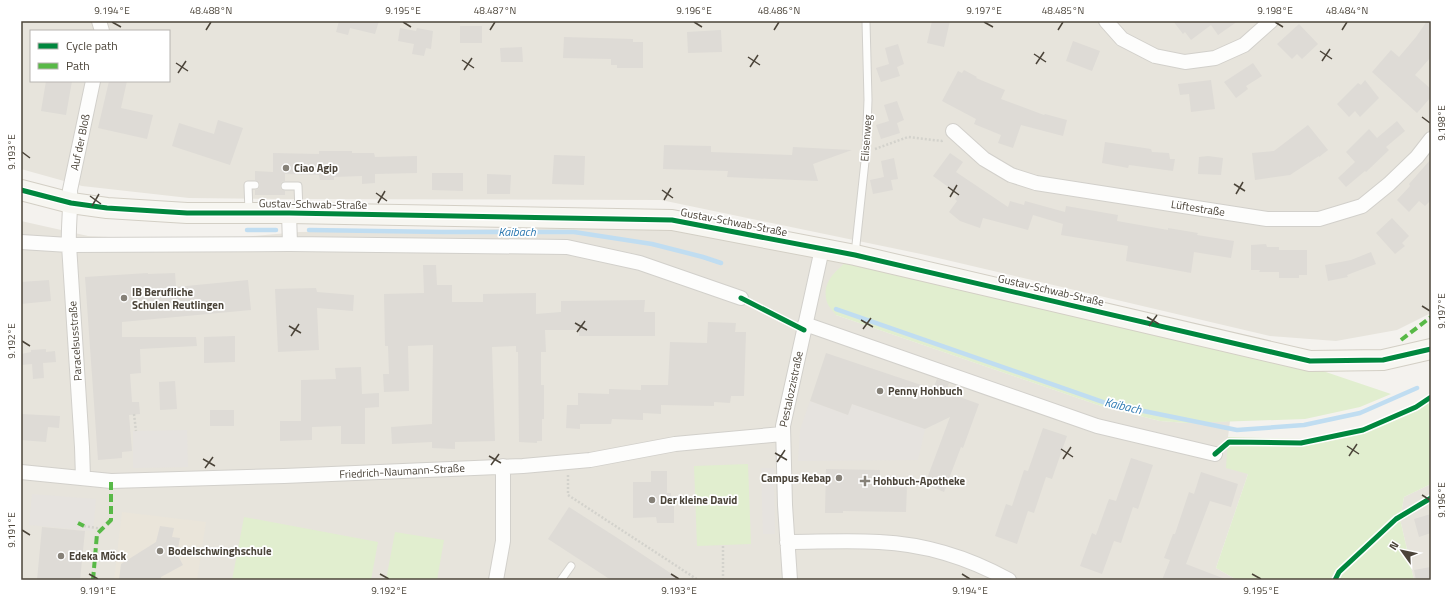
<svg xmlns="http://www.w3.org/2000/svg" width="1452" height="601" viewBox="0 0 1452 601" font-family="'Titillium Web',sans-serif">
  <rect width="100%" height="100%" fill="#f4f2ee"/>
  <path fill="#e7e4dc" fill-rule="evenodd" d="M 21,21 L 1431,21 L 1431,313 L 1397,330 L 1336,341 L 1270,336 L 921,254 L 661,200 L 288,199 L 189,198 L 82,186 L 21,169 ZM 31,31 L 169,31 L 169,81 L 31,81 Z
    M 21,221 L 88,236 L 198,241 L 299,232 L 664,227 L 847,261 L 836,315 L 1101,406 L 1160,421 L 1187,423 L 1230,421 L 1228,437 L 1248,474 L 1216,568 L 1237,580 L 21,580 Z
    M 1431,484 L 1431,580 L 1414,580 L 1400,519 L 1404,497 Z"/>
  <path fill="#eae5da" d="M 122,512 L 206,522 L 197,580 L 114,580 Z"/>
  <path fill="#e1eecf" d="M 847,261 L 1311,367 L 1391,394 L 1360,407 L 1305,419 L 1187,423 L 1160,421 L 1101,406 L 836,315 C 833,311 828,306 827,302 C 821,283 835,272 847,261 Z
    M 1431,395 L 1431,484 L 1404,497 L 1400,519 L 1414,580 L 1237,580 L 1216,568 L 1248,474 L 1226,468 L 1228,437 L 1302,439 L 1362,427 L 1411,406 Z
    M 748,464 L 751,544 L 697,546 L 694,466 Z
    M 244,517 L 378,542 L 371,580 L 232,580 Z
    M 395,532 L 444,540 L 437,580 L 386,580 Z"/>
  <path fill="#e6e3df" d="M 810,401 L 848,415 L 852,404 L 925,429 L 918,460 L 798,461 L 800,430 Z
    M 187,430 L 188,467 L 133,468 L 133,431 Z
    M 761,468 L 774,468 L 775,534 L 763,534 Z
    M 32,494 L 96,499 L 93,531 L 29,525 Z"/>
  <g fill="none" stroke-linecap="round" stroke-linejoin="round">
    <path stroke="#c0ddf1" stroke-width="4.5" d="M 247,230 L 276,230
      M 309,230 L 444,232 L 574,232 L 652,244 L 703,257 L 721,263
      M 836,309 L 1109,404 L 1237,430 L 1304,425 L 1360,413 L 1417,388"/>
  </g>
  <path fill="#dedbd6" d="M 339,21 L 379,21 L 375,34 L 350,28 L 348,35 L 336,32 Z
    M 932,21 L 950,21 L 944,47 L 927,43 Z
    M 1173,21 L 1238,21 L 1218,35 L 1211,25 L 1191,40 L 1185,32 L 1183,34 Z
    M 1427,21 L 1431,21 L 1431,57 L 1415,75 L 1431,89 L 1431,97 L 1417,113 L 1372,72 L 1391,50 L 1399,57 L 1416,37 Z
    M 1299,24 L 1318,44 L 1302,59 L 1297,54 L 1292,59 L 1277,44 Z
    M 460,26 L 482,26 L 482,43 L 460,43 Z
    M 400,28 L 416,31 L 417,28 L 433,31 L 431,49 L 426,48 L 424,56 L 412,54 L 414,44 L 398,41 Z
    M 721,30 L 722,52 L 688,53 L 687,32 Z
    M 564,37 L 633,39 L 633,42 L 643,42 L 643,68 L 617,68 L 617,65 L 611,65 L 611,59 L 563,58 Z
    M 1073,41 L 1100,51 L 1092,71 L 1066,61 Z
    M 898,44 L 904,64 L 897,67 L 900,76 L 881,82 L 876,68 L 889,64 L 885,48 Z
    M 522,47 L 523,62 L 501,62 L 500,48 Z
    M 1253,63 L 1262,76 L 1246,86 L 1248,89 L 1236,98 L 1224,82 Z
    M 964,70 L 977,77 L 976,78 L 1005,90 L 1001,99 L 1044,115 L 1045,114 L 1067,120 L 1063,136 L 1021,125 L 1013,148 L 998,143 L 1001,135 L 974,124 L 976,119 L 942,101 L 958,71 L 962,73 Z
    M 1211,80 L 1215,109 L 1191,112 L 1189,94 L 1180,95 L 1178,84 Z
    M 1365,80 L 1379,98 L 1360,117 L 1355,111 L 1349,117 L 1337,104 L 1358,83 L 1361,85 Z
    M 46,81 L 72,81 L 66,115 L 41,111 Z
    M 109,81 L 127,81 L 121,108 L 153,115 L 147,139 L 98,128 Z
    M 897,101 L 904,120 L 897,123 L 900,133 L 881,139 L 876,125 L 889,121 L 884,105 Z
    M 218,120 L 243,128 L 230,165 L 172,146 L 179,123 L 214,134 Z
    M 1397,121 L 1405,131 L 1386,147 L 1389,150 L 1366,172 L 1365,171 L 1346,187 L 1338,178 L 1355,162 L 1346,152 L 1369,129 L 1377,138 Z
    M 1308,125 L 1328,150 L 1319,157 L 1319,156 L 1290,175 L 1255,180 L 1252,153 L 1274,151 Z
    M 1105,142 L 1151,149 L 1152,152 L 1169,153 L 1170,159 L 1175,159 L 1173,171 L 1129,165 L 1128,168 L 1102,163 Z
    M 664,145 L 711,146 L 711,152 L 792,155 L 793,147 L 852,150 L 813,164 L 818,181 L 727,177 L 728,171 L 663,169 Z
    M 319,151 L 352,151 L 352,153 L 374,153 L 375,157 L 417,156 L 417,173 L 375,174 L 375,183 L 362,184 L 362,176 L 334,177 L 334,180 L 320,180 L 319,175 L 285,174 L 285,181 L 282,182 L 280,186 L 281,189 L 285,191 L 285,195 L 255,195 L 255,190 L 258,189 L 260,185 L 259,182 L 255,180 L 255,171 L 273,172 L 273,153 L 319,154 Z
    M 950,153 L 963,162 L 956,172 L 1008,207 L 1010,201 L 1024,205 L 1025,201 L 1065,212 L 1066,206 L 1118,215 L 1117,221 L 1168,230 L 1168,228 L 1198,233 L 1197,235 L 1234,241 L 1231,258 L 1194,252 L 1191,273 L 1126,261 L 1128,246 L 1061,235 L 1063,224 L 1033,215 L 1028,230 L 983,218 L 980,228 L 960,221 L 949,212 L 957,201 L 955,199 L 958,194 L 933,176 Z
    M 554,155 L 585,156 L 584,185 L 552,184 Z
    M 1208,156 L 1223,158 L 1221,175 L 1198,174 L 1199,157 Z
    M 894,158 L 898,179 L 891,180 L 893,190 L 873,194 L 870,180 L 884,177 L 881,161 Z
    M 1431,159 L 1431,200 L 1425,206 L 1419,201 L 1409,212 L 1397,200 L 1410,186 L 1409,184 Z
    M 432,173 L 463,173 L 463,191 L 432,190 Z
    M 487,174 L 511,175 L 510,194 L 487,194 Z
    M 1392,218 L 1409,236 L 1402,243 L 1405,246 L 1395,254 L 1376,233 Z
    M 1266,244 L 1267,247 L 1279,247 L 1279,250 L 1307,250 L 1307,275 L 1299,275 L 1299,278 L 1279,278 L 1279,272 L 1259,272 L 1260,270 L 1251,270 L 1251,245 Z
    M 1371,252 L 1376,264 L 1347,275 L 1348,277 L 1328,281 L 1325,265 L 1351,260 Z
    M 423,265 L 436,265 L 437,285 L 452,285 L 452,302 L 483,302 L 483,294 L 536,293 L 536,314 L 561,312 L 561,301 L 645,300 L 644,312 L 655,312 L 655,336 L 579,336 L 579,330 L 545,330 L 546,352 L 541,352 L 541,385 L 544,385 L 544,419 L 542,419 L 542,441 L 537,441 L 537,443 L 519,442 L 518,352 L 516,352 L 516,346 L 492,347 L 495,441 L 455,442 L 455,449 L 432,448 L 432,442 L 392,444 L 391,427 L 432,424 L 433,345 L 408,346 L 409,391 L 384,392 L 383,374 L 389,374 L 388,346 L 385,346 L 384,294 L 424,293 Z
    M 148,273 L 148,274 L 175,273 L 176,287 L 248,280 L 251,310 L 122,322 L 122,337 L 196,337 L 197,346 L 140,349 L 141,373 L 130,374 L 132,402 L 139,402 L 140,414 L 129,415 L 132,451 L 122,452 L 122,458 L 98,460 L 85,277 Z
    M 49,280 L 51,301 L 21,304 L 21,282 Z
    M 316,288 L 317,292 L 354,295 L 353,311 L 317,308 L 319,350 L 278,352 L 275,289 Z
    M 708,322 L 736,323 L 735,332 L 746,332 L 744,396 L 731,396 L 730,403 L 714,402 L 714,406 L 661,405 L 661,414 L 643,413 L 643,420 L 612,419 L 611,424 L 580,424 L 580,429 L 566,428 L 567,405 L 578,405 L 578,393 L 609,394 L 609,389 L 641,390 L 641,385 L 668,385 L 670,342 L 707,343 Z
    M 235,336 L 235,362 L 204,363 L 204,337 Z
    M 46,349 L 46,352 L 55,351 L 56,362 L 43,363 L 44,378 L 33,379 L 32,364 L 21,365 L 21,354 L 31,352 L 31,350 Z
    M 826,353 L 933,389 L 937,379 L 949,383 L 946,392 L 979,404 L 963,448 L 961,447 L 944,492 L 925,484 L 950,417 L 925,429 L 852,404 L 848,415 L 810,401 Z
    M 361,367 L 362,394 L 379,393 L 379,407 L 365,408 L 365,444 L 341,444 L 341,426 L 312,427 L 312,440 L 280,441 L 280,421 L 301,421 L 301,380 L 336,379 L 335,368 Z
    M 175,381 L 177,409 L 160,410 L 159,382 Z
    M 210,410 L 234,410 L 234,426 L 210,426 Z
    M 21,414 L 60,416 L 59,428 L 48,427 L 46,442 L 21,440 Z
    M 1043,428 L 1067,436 L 1052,479 L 1046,477 L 1034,513 L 1028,511 L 1017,544 L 995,536 L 1006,504 L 1012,506 L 1024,470 L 1028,471 Z
    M 1131,458 L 1153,465 L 1138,509 L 1133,507 L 1121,543 L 1114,541 L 1102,574 L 1080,566 L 1092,533 L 1096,535 L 1109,499 L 1116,501 Z
    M 826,469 L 880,470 L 880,485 L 907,486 L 906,512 L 843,511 L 843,513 L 825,513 Z
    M 651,471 L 667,471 L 667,493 L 671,493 L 671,506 L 674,506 L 674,523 L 657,523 L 656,517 L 633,518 L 633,482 L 651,482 Z
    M 1201,472 L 1238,484 L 1231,507 L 1210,501 L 1186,564 L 1225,579 L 1225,580 L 1162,580 L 1170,560 L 1164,558 L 1173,534 L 1175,534 L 1189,492 L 1194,494 Z
    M 569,507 L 619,539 L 681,580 L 611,580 L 548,539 Z
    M 1431,514 L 1431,533 L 1419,537 L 1414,519 Z
    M 160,526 L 174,528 L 172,537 L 180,538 L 177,554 L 183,565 L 161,577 L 161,580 L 119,580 L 121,564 L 156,542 Z
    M 42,527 L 85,531 L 80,580 L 37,580 Z
    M 1431,567 L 1431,580 L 1416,580 L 1414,570 Z"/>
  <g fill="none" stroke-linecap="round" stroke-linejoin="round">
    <defs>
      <path id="lane" d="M 285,186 L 298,186 L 299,211
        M 249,212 L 248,185 L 255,185
        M 855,254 L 866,152 L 868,100 L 866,21
        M 561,580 L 571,566"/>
      <path id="street" d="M 99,21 L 102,31
        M 1106,21 L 1122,39 L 1155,56 L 1185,62 L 1215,58 L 1244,45 L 1271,21
        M 953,131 L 984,159 L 1011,175 L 1036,183 L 1267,219 L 1319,219 L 1362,206 L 1389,184 L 1417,157 L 1431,139
        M 289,213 L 290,244
        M 21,242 L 69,245 L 290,244 L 567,247 L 640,263 L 741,298
        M 805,324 L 1097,426 L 1215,454
        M 21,472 L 111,481 L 284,476 L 523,466 L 590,460 L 675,444 L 782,434
        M 83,478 L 82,447 L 69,245 C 68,227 71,209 70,190 L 93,81
        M 787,542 C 818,542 848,540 879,542 C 924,544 969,558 1009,580
        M 496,580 L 503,541 L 503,466
        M 790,580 L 785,505 L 783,426 L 822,249"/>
      <path id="secondary" d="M 21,190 L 71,203 L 107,208 L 187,213 L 289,213 L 672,220 L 855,255 L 1310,361 L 1383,360 L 1431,349"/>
    </defs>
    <use href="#lane" stroke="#d2d0cb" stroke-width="9"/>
    <use href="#street" stroke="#d2d0cb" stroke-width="16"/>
    <use href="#secondary" stroke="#d3cfc5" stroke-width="22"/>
    <path stroke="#d3d2cc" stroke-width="2.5" stroke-dasharray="2 2" stroke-linecap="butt" d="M 875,149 L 908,137 L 942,141 L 944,140
      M 134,414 L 136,431
      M 568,475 L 568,495 L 698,580
      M 84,526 L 103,529
      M 723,580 L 723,545"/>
    <use href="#lane" stroke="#fdfdfc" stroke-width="7"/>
    <use href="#street" stroke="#fdfdfc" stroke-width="14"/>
    <use href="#secondary" stroke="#f7f6f1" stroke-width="20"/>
    <path stroke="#58b947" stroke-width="4" stroke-dasharray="8 4" stroke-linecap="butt" d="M 1401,340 L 1431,317
      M 78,523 L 84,526
      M 93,580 L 97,534 L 111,520 L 111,481"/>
    <defs>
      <path id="cycleway" d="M 21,190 L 71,203 L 107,208 L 187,213 L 289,213 L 672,220 L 855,255 L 1310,361 L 1383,360 L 1431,349
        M 741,298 L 804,330
        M 1215,454 L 1229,442 L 1301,443 L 1363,430 L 1416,407 L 1431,397
        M 1335,580 L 1339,572 L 1396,519 L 1431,498"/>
    </defs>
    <use href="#cycleway" stroke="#fff" stroke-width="8"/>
    <use href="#cycleway" stroke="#00873e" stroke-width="5"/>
  </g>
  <path fill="none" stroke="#4b4439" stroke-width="1.5" d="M 112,22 L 121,27M 403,22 L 411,27M 694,22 L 702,27M 984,22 L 993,27M 1275,22 L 1283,27M 206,30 L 211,22M 490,30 L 495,22M 774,30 L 779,22M 1058,30 L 1063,22M 1342,30 L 1347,22M 1320,51 L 1332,59M 1034,54 L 1046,62M 748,57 L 760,65M 462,60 L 474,68M 1322,61 L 1330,49M 176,63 L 188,71M 1036,64 L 1044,52M 750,67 L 758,55M 464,70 L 472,58M 178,73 L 186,61M 1422,117 L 1430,123M 22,152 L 30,158M 1234,184 L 1245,191M 948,187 L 959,195M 662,190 L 673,198M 376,193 L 387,201M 1236,194 L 1243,182M 90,196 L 101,204M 950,197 L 957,185M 664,200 L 671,188M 378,203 L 385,191M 92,206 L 99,194M 1422,306 L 1430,311M 1147,317 L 1159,324M 861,320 L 873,327M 575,323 L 587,330M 289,326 L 301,333M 1149,326 L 1157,315M 863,329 L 871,318M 577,332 L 585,321M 291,336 L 299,324M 22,341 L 30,346M 1347,446 L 1359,454M 1061,449 L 1073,457M 775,453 L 787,460M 489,456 L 501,463M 1349,456 L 1357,444M 203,459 L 215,466M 1063,459 L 1071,447M 777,462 L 785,450M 491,465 L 499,454M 205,468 L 213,457M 1422,495 L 1430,500M 22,530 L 30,535M 89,574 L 98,579M 380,574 L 389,579M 671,574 L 679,579M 962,574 L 970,579M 1252,574 L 1261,579"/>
  <g fill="#868178" stroke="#fff" stroke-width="1.5">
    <circle cx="286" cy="168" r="4"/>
    <circle cx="124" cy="298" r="4"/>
    <circle cx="880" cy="391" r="4"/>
    <circle cx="839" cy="478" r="4"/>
    <path d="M863 475h4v4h4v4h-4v4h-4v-4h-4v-4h4z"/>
    <circle cx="652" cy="500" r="4"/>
    <circle cx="160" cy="551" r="4"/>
    <circle cx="61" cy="556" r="4"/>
  </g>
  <g text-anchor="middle" stroke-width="3.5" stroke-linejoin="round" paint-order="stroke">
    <g font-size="11" fill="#4b4439" stroke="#fff">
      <text transform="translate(866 138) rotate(-86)" y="4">Elisenweg</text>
      <text transform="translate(80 142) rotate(-78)" y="4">Auf der Bloß</text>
      <text transform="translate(313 204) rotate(1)" y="4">Gustav-Schwab-Straße</text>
      <text transform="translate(1198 208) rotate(9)" y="4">Lüftestraße</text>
      <text transform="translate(734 222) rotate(11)" y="4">Gustav-Schwab-Straße</text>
      <text transform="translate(1051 290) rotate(13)" y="4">Gustav-Schwab-Straße</text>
      <text transform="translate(75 341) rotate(-94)" y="4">Paracelsusstraße</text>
      <text transform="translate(791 389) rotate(-78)" y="4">Pestalozzistraße</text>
      <text transform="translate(402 471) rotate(-3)" y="4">Friedrich-Naumann-Straße</text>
    </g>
    <g font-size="11" font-weight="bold" fill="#4b4439" stroke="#fff" text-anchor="start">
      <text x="294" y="172">Ciao Agip</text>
      <text x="132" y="296">IB Berufliche<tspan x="132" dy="13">Schulen Reutlingen</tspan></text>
      <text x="888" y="395">Penny Hohbuch</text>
      <text x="831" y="482" text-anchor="end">Campus Kebap</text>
      <text x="873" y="485">Hohbuch-Apotheke</text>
      <text x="660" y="504">Der kleine David</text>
      <text x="168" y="555">Bodelschwinghschule</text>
      <text x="69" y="560">Edeka Möck</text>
    </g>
    <g font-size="12" font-style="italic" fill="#2e7ab2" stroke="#fff">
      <text x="517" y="236">Kaibach</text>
      <text transform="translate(1123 406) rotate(13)" y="4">Kaibach</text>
    </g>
  </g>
  <rect width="1452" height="601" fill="none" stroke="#ffffff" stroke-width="44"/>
  <rect x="30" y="30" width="140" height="52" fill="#ffffff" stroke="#b7b4b0"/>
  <rect x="38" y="43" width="20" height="6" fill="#00873e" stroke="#b7b4b0"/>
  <text x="66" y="50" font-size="12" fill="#4b4439">Cycle path</text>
  <rect x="38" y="63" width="20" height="6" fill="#58b947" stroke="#b7b4b0"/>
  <text x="66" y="70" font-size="12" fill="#4b4439">Path</text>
  <g transform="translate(1402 551) rotate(303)" stroke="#ffffff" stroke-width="3" paint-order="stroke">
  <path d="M0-3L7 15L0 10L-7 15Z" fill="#4b4439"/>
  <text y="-6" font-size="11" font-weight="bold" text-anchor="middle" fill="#4b4439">N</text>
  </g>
  <rect x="22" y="22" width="1408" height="557" fill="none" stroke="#4b4439" stroke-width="1.5"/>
  <g font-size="10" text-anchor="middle" fill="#4b4439">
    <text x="112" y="14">9.194°E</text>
    <text x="211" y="14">48.488°N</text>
    <text x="403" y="14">9.195°E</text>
    <text x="495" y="14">48.487°N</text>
    <text x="694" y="14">9.196°E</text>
    <text x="779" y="14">48.486°N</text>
    <text x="984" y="14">9.197°E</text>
    <text x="1063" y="14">48.485°N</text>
    <text x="1275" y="14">9.198°E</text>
    <text x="1347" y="14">48.484°N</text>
    <text transform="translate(1441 123) rotate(-90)" y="4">9.198°E</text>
    <text transform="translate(11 152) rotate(-90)" y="4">9.193°E</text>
    <text transform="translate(1441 311) rotate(-90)" y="4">9.197°E</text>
    <text transform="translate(11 341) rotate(-90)" y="4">9.192°E</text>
    <text transform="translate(1441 500) rotate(-90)" y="4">9.196°E</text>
    <text transform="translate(11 530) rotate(-90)" y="4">9.191°E</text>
    <text x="98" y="594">9.191°E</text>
    <text x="389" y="594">9.192°E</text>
    <text x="679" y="594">9.193°E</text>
    <text x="970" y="594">9.194°E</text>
    <text x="1261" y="594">9.195°E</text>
  </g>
</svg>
